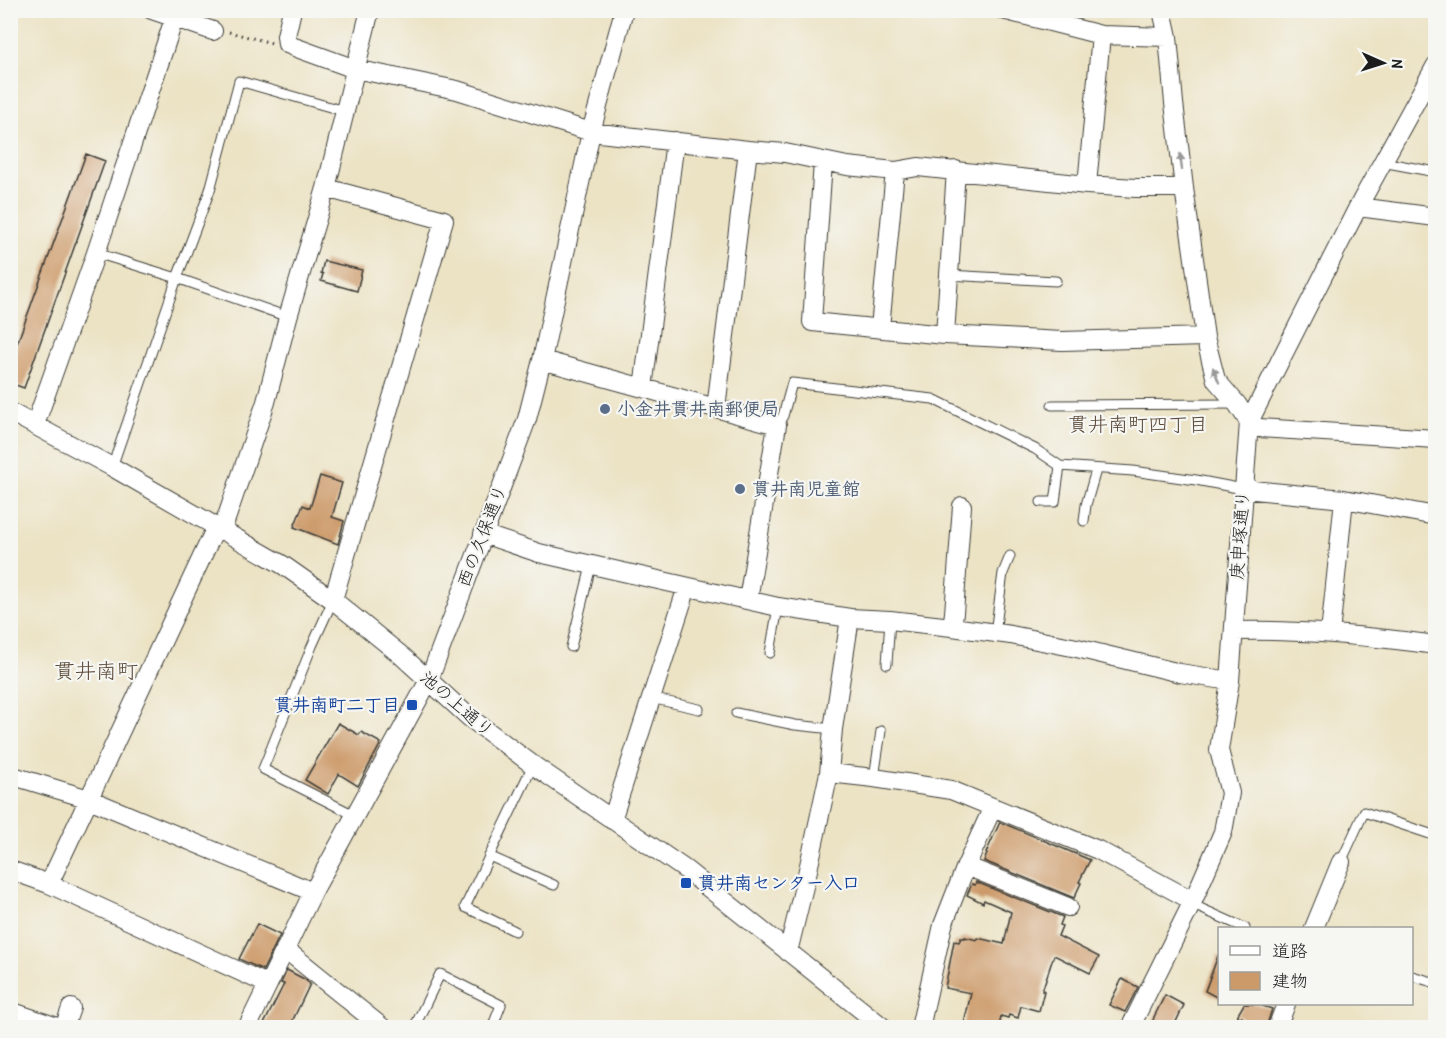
<svg xmlns="http://www.w3.org/2000/svg" width="1446" height="1038" viewBox="0 0 1446 1038" font-family="'Patrick Hand','Klee One',sans-serif">
  <rect width="100%" height="100%" fill="#f6f6f2"/>
  <filter id="ink" filterUnits="userSpaceOnUse"><feTurbulence type="fractalNoise" baseFrequency=".0167" numOctaves="2"/><feDisplacementMap in="SourceGraphic" scale="12" xChannelSelector="R" yChannelSelector="G"/><feConvolveMatrix kernelMatrix="1 2 1 2 8 2 1 2 1" color-interpolation-filters="sRGB"/></filter>
  <filter id="wash" filterUnits="userSpaceOnUse"><feTurbulence type="fractalNoise" baseFrequency=".008" numOctaves="4" result="noise"/><feDisplacementMap in="SourceGraphic" scale="24" xChannelSelector="R" yChannelSelector="G"/><feGaussianBlur stdDeviation="1.35" result="paint"/><feColorMatrix in="noise" values="0 0 0 0 0 0 0 0 0 0 0 0 0 0 0 0 0 1.4 0 .05"/><feComposite in="paint" operator="in"/></filter>
  <g filter="url(#wash)">
    <rect width="100%" height="100%" fill="#ece3c5"/>
    <g id="blocks">
      <path fill="#cc9a69" d="M 86,154 L 105,161 L 24,388 L 10,383 L 10,363 Z
        M 324,261 L 362,270 L 357,291 L 321,281 L 323,274 L 321,273 Z
        M 320,476 L 342,483 L 332,517 L 344,521 L 338,544 L 294,527 L 303,505 L 310,508 Z
        M 338,723 L 359,735 L 361,732 L 381,743 L 358,786 L 339,774 L 328,794 L 305,780 Z
        M 1000,822 L 1090,860 L 1079,882 L 1081,883 L 1074,898 L 984,861 L 987,854 L 986,853 Z
        M 976,882 L 1063,917 L 1060,925 L 1062,926 L 1058,936 L 1099,957 L 1090,973 L 1054,955 L 1042,991 L 1044,991 L 1039,1011 L 1021,1006 L 1018,1018 L 1009,1015 L 1008,1018 L 1001,1016 L 999,1028 L 963,1028 L 971,993 L 945,988 L 954,941 L 959,942 L 961,938 L 965,938 L 965,937 L 977,940 L 978,938 L 1004,944 L 1011,912 L 984,900 L 983,903 L 967,895 L 972,884 L 975,885 Z
        M 257,924 L 280,935 L 263,970 L 239,959 Z
        M 1218,956 L 1220,956 L 1220,999 L 1205,991 Z
        M 287,970 L 304,979 L 310,984 L 289,1028 L 262,1028 L 284,984 L 281,983 Z
        M 1122,979 L 1138,987 L 1125,1012 L 1109,1005 Z
        M 1165,995 L 1184,1005 L 1173,1028 L 1151,1028 L 1154,1017 Z
        M 1244,1004 L 1257,1004 L 1272,1009 L 1266,1028 L 1241,1020 L 1242,1017 L 1237,1016 Z"/>
    </g>
  </g>
  <g filter="url(#ink)">
    <use href="#blocks" fill-opacity="0" stroke="#3b3a35" stroke-width="1.5"/>
    <g fill="none" stroke-linecap="round" stroke-linejoin="round">
      <defs>
        <path id="service" d="M 1382,162 L 1436,172
          M 96,253 L 177,278 L 288,317
          M 948,275 L 1056,281
          M 1052,405 L 1235,404
          M 777,425 L 783,416 L 792,383 L 933,399 L 1035,449 L 1060,466 L 1133,471 L 1196,480 L 1243,489
          M 112,467 L 177,278 L 210,190 L 239,81 L 344,111
          M 1041,502 L 1055,502 L 1060,466
          M 1084,521 L 1086,505 L 1096,470
          M 333,600 L 312,646 L 263,769 L 356,816
          M 995,633 L 1003,573 L 1010,556
          M 571,647 L 591,566
          M 770,653 L 778,607
          M 887,664 L 890,620
          M 651,698 L 699,709
          M 736,713 L 795,725 L 833,729
          M 874,778 L 881,731
          M 489,856 L 554,885
          M 1341,862 L 1364,812 L 1436,836
          M 1191,904 L 1245,928
          M 515,931 L 465,907 L 533,765
          M 1412,976 L 1436,983
          M 414,1028 L 440,974 L 501,1005 L 492,1028"/>
        <path id="minor" d="M 152,10 L 213,31
          M 292,10 L 286,36 L 287,44 L 297,48 L 355,69 L 457,90 L 591,132 L 748,150 L 785,153 L 847,166 L 895,171 L 918,167 L 1087,185 L 1136,188 L 1184,188
          M 1003,10 L 1101,35 L 1168,37
          M 1162,10 L 1168,37 L 1174,103 L 1184,188 L 1205,337 L 1216,380 L 1237,404 L 1249,422 L 1259,428 L 1436,439
          M 823,162 L 812,322 L 945,335 L 1062,341 L 1205,337
          M 1087,185 L 1101,35
          M 326,188 L 444,220 L 333,600
          M 1358,207 L 1436,217
          M 880,328 L 895,171
          M 945,335 L 956,170
          M 542,360 L 777,425 L 748,600
          M 643,388 L 675,141
          M 716,408 L 748,150
          M 10,412 L 112,467 L 283,565 L 333,600 L 402,656 L 470,718 L 533,765 L 686,870 L 884,1028
          M 35,425 L 96,253 L 177,10
          M 1243,489 L 1344,499 L 1436,516
          M 222,531 L 266,402 L 288,317 L 326,188 L 370,10
          M 483,534 L 539,553 L 778,607 L 850,618 L 890,620 L 952,627 L 1011,635 L 1077,648 L 1180,673 L 1230,681
          M 952,627 L 954,613 L 962,506
          M 1234,631 C 1301,629 1369,636 1436,645
          M 1330,634 L 1344,499
          M 829,773 L 874,778 L 951,790 L 1098,850 L 1193,901
          M 10,775 L 89,799 L 313,892
          M 612,820 L 687,587
          M 966,866 L 1068,907
          M 10,870 L 49,884 L 267,984
          M 49,884 L 216,527
          M 1314,928 L 1341,862
          M 285,949 L 383,1028
          M 788,952 L 808,870 L 829,773 L 833,729 L 850,618
          M 10,1011 L 60,1028
          M 64,1028 L 71,1008
          M 247,1028 L 313,892 L 429,680 L 527,419 L 542,360 L 591,132 L 624,10
          M 920,1028 L 943,925 L 966,866 L 993,807
          M 1130,1028 L 1193,901 L 1223,832 L 1230,793 L 1219,750 L 1230,681 L 1249,422 L 1358,207 L 1436,65
          M 1277,1028 L 1286,1004"/>
      </defs>
      <use href="#service" stroke="#3b3a35" stroke-width="11"/>
      <use href="#minor" stroke="#3b3a35" stroke-width="20"/>
      <path stroke="#3b3a35" stroke-width="3" stroke-dasharray="1.5 4.5" stroke-linecap="butt" d="M 229,32 L 272,43"/>
      <use href="#service" stroke="#fff" stroke-width="9"/>
      <use href="#minor" stroke="#fff" stroke-width="18"/>
    </g>
    <defs><path id="oneway-solid" d="M-6-.8H1V-3.2L6.5 0L1 3.2V.8H-6Z" transform="scale(1.5)"/></defs>
    <g fill="#999">
      <use href="#oneway-solid" transform="translate(1181 162) rotate(-97)"/>
      <use href="#oneway-solid" transform="translate(1216 375) rotate(-112)"/>
    </g>
  </g>
  <g fill="#5c6f8a" stroke="#f6f6f2" stroke-width="2">
    <circle cx="605" cy="409" r="6"/>
    <circle cx="740" cy="489" r="6"/>
  </g>
  <g fill="#1a4fb4" stroke="#f6f6f2" stroke-width="2">
    <rect x="406" y="699" width="12" height="12" rx="3"/>
    <rect x="680" y="877" width="12" height="12" rx="3"/>
  </g>
  <g text-anchor="middle" stroke-width="4.5" stroke-linejoin="round" paint-order="stroke">
    <g font-size="18" font-weight="bold" fill="#4e5e75" stroke="#f6f6f2" text-anchor="start">
      <text x="617" y="415">小金井貫井南郵便局</text>
      <text x="752" y="495">貫井南児童館</text>
    </g>
    <g font-size="18" fill="#1c1c1c" stroke="#f6f6f2">
      <text transform="translate(1240 535) rotate(-86)" y="6">庚申塚通り</text>
      <text transform="translate(482 536) rotate(-69)" y="6">西の久保通り</text>
      <text transform="translate(457 704) rotate(41)" y="6">池の上通り</text>
    </g>
    <g font-size="18" font-weight="bold" fill="#164399" stroke="#f6f6f2" text-anchor="end">
      <text x="400" y="711">貫井南町二丁目</text>
      <text x="698" y="889" text-anchor="start">貫井南センター入口</text>
    </g>
    <g font-size="20" fill="#5a4837" stroke="#f6f6f2">
      <text x="1138" y="431">貫井南町四丁目</text>
    </g>
    <g font-size="21" fill="#5a4837" stroke="#f6f6f2">
      <text x="96" y="678">貫井南町</text>
    </g>
  </g>
  <rect width="1446" height="1038" fill="none" stroke="#f6f6f2" stroke-width="36"/>
  <rect x="1218" y="927" width="195" height="78" fill="#f6f6f2" stroke="#9f9f9c" stroke-width="1.5"/>
  <rect x="1230" y="946" width="30" height="9" fill="#ffffff" stroke="#9f9f9c" stroke-width="1.5"/>
  <text x="1272" y="957" font-size="18" fill="#1c1c1c">道路</text>
  <rect x="1230" y="972" width="30" height="18" fill="#cc9a69" stroke="#9f9f9c" stroke-width="1.5"/>
  <text x="1272" y="987" font-size="18" fill="#1c1c1c">建物</text>
  <g transform="translate(1383 63) rotate(93)" stroke="#f6f6f2" stroke-width="4.5" paint-order="stroke">
  <path d="M0-4.5L10 22L0 15L-10 22Z" fill="#1c1c1c"/>
  <text y="-9" font-size="16" font-weight="bold" text-anchor="middle" fill="#1c1c1c">N</text>
  </g>
</svg>
